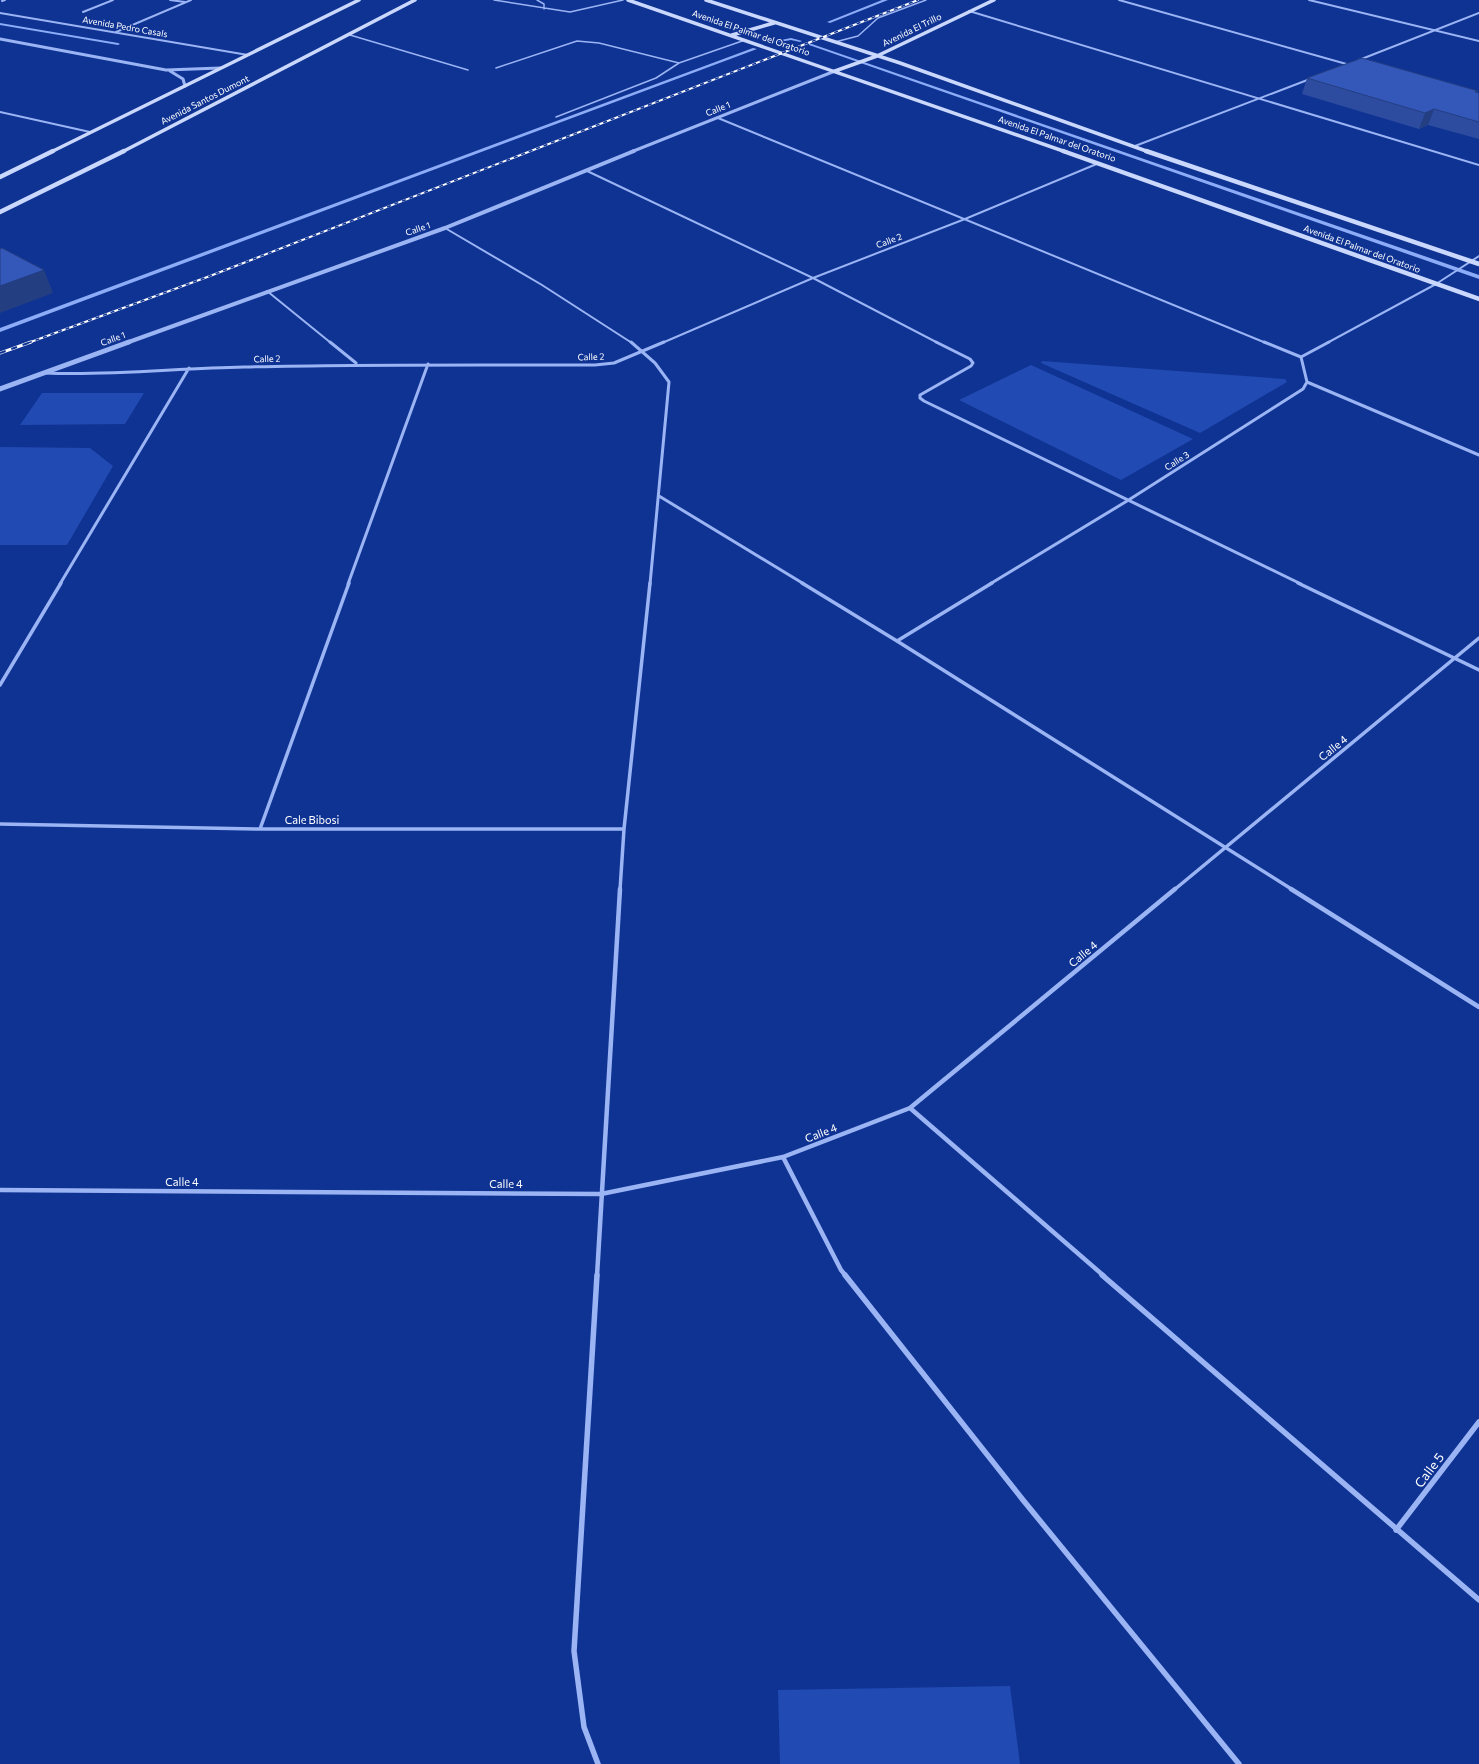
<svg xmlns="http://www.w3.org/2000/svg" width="1479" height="1764" viewBox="0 0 1479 1764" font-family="Commissioner,sans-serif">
  <rect width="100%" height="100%" fill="#0f3393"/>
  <path fill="#214ab2" d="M 1042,361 L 1285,379 L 1287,382 L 1200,433 L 1041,363 Z
    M 1031,365 L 1193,439 L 1121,480 L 959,400 Z
    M 42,393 L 144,393 L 125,424 L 20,425 Z
    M 0,447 L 90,448 L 113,466 L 67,545 L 0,545 Z
    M 1010,1686 L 1020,1764 L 780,1764 L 778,1690 Z"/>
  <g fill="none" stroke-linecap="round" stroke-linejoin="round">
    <path fill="#8cacf7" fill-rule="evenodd" d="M 882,0 L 888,0 L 830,23 L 827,22 Z
      M 0,23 L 118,43 L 120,44 L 118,45 L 0,25 Z
      M 791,38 L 802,41 L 800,42 L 791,40 L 773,43 L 771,42 Z
      M 809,43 L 1479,275 L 1479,279 L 809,45 Z
      M 753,48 L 757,49 L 0,332 L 0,328 Z"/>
    <path stroke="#9bb4f4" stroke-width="1.5" d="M 494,0 L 570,12 L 623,0
      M 537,0 L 544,4 L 544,9
      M 350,35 L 468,70
      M 835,42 L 858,36 L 878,18 L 926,0
      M 496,68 L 577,41 L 599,43 L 679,63
      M 556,117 L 656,78 L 679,63 L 745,40"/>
    <path stroke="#9bb4f4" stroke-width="2" d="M 170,0 L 185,2
      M 1119,0 L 1350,65
      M 1309,0 L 1479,41
      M 2,1 L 5,0
      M 969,11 L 1479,165
      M 83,12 L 113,0
      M 0,13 L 248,55
      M 116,32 L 191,0
      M 1359,60 L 1479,13
      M 0,112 L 90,132
      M 718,118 L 1266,343
      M 1135,146 L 1310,79
      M 585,170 L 813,278 L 938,343
      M 445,228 L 542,285 L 632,343
      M 267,291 L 331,343
      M 662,343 L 813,278 L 965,219 L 1099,163
      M 1327,343 L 1436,284 L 1479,256"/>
    <path stroke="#9bb4f4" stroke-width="3" d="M 330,342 L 356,363
      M 631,342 L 655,363 L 669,382 L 650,584
      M 936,342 L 970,359 L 973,363 L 971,366 L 920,395 L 920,398 L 924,401 L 1301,584
      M 1264,342 L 1301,357
      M 45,373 C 111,376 178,368 244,367 C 361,364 478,365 595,365 L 614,363 L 664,342
      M 1307,382 L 1479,455
      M 659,496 L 804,584
      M 60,584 L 189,368
      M 348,584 L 428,364
      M 990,584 L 1127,501 L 1303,389 L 1307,382 L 1301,357 L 1329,342"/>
    <path stroke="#9bb4f4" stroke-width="3.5" d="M 802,583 L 897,641 L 1293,890
      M 1298,583 L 1479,670
      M 897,641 L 992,583
      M 0,685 L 61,583
      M 0,824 L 260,829 L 624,829
      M 260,829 L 349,583
      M 620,890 L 624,829 L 650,583
      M 1174,890 L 1479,638"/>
    <path stroke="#9bb4f4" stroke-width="4.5" d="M 1291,889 L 1479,1007
      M 910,1108 L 1104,1276
      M 783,1157 L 841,1270 L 846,1276
      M 0,1190 L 601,1194 L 783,1157 L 910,1108 L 1175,889
      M 597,1276 L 620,889"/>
    <path stroke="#9bb4f4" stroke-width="5.5" d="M 597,1275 L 574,1651 L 584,1727 L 598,1764
      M 845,1275 L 1023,1500 L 1239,1764
      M 1102,1275 L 1479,1600
      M 1396,1530 L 1479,1422"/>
    <path stroke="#9bb4f4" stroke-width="3" d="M 0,39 L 166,70 L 220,68
      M 170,71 L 183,79 L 185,86
      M 631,152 L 835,71"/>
    <path stroke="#9bb4f4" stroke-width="4" d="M 126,343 L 445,228 L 634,151"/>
    <path stroke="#9bb4f4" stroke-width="5" d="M 0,389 L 129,342"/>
    <path stroke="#cbd8fd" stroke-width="3.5" d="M 628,0 L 1066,152
      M 706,0 L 900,63 L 1149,152
      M 732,35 L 774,23
      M 835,71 L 877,56 L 994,0
      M 51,152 L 359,0
      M 122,152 L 415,0"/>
    <path stroke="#cbd8fd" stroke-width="4.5" d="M 1063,151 L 1479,299
      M 1146,151 L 1479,264
      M 0,177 L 53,151
      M 0,212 L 124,151"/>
    <defs>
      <path id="rail-far1" d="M 28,343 L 210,276 L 918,0"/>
      <path id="rail" d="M 0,353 L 31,342"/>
    </defs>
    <use href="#rail-far1" stroke="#fff" stroke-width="2"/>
    <use href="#rail" stroke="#fff" stroke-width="3"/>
    <use href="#rail-far1" stroke="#0f3393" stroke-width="1.5" stroke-dasharray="4" stroke-linecap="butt"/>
    <use href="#rail" stroke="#0f3393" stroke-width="2" stroke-dasharray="6" stroke-linecap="butt"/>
  </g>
  <path fill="#2d4ca0" d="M 1307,78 L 1478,91 L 1477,93 L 1479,93 L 1479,139 L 1428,125 L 1419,129 L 1302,94 Z"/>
  <path fill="#243e82" d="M 1434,109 L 1428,125 L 1419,129 L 1425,113 Z
    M 44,270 L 53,293 L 0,313 L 0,286 Z"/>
  <path fill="#3458ba" stroke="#243e82" d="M 1362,58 L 1478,91 L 1475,92 L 1479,93 L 1479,122 L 1434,109 L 1425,113 L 1307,78 Z
    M 2,248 L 44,270 L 0,286 L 0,249 Z"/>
  <g text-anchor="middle" stroke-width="3" stroke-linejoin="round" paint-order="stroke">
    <g font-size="9" fill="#fff" stroke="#0f3393">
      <text transform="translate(125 27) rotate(10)" y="3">Avenida Pedro Casals</text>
      <text transform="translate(912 30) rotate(-26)" y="3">Avenida El Trillo</text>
      <text transform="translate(751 33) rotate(19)" y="3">Avenida El Palmar del Oratorio</text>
      <text transform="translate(205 100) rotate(-27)" y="3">Avenida Santos Dumont</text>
      <text transform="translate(718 109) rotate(-22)" y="3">Calle 1</text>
      <text transform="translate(1057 139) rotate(19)" y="3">Avenida El Palmar del Oratorio</text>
      <text transform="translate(418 229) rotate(-19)" y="3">Calle 1</text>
      <text transform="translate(889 241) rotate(-21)" y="3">Calle 2</text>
      <text transform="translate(1362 249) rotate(20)" y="3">Avenida El Palmar del Oratorio</text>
      <text transform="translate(113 339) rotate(-20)" y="3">Calle 1</text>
      <text transform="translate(591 357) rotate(-2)" y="3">Calle 2</text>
      <text transform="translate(267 359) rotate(-2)" y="3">Calle 2</text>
      <text transform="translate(1177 461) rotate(-33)" y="3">Calle 3</text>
    </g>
    <g font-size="11" fill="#fff" stroke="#0f3393">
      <text transform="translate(1333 748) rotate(-39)" y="4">Calle 4</text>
      <text x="312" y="824">Cale Bibosi</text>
      <text transform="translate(1083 954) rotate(-40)" y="4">Calle 4</text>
      <text transform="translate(821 1133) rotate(-21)" y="4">Calle 4</text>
      <text x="182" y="1186">Calle 4</text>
      <text x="506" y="1188">Calle 4</text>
    </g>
    <g font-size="13" fill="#fff" stroke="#0f3393">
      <text transform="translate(1429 1470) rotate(-53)" y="5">Calle 5</text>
    </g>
  </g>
</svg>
